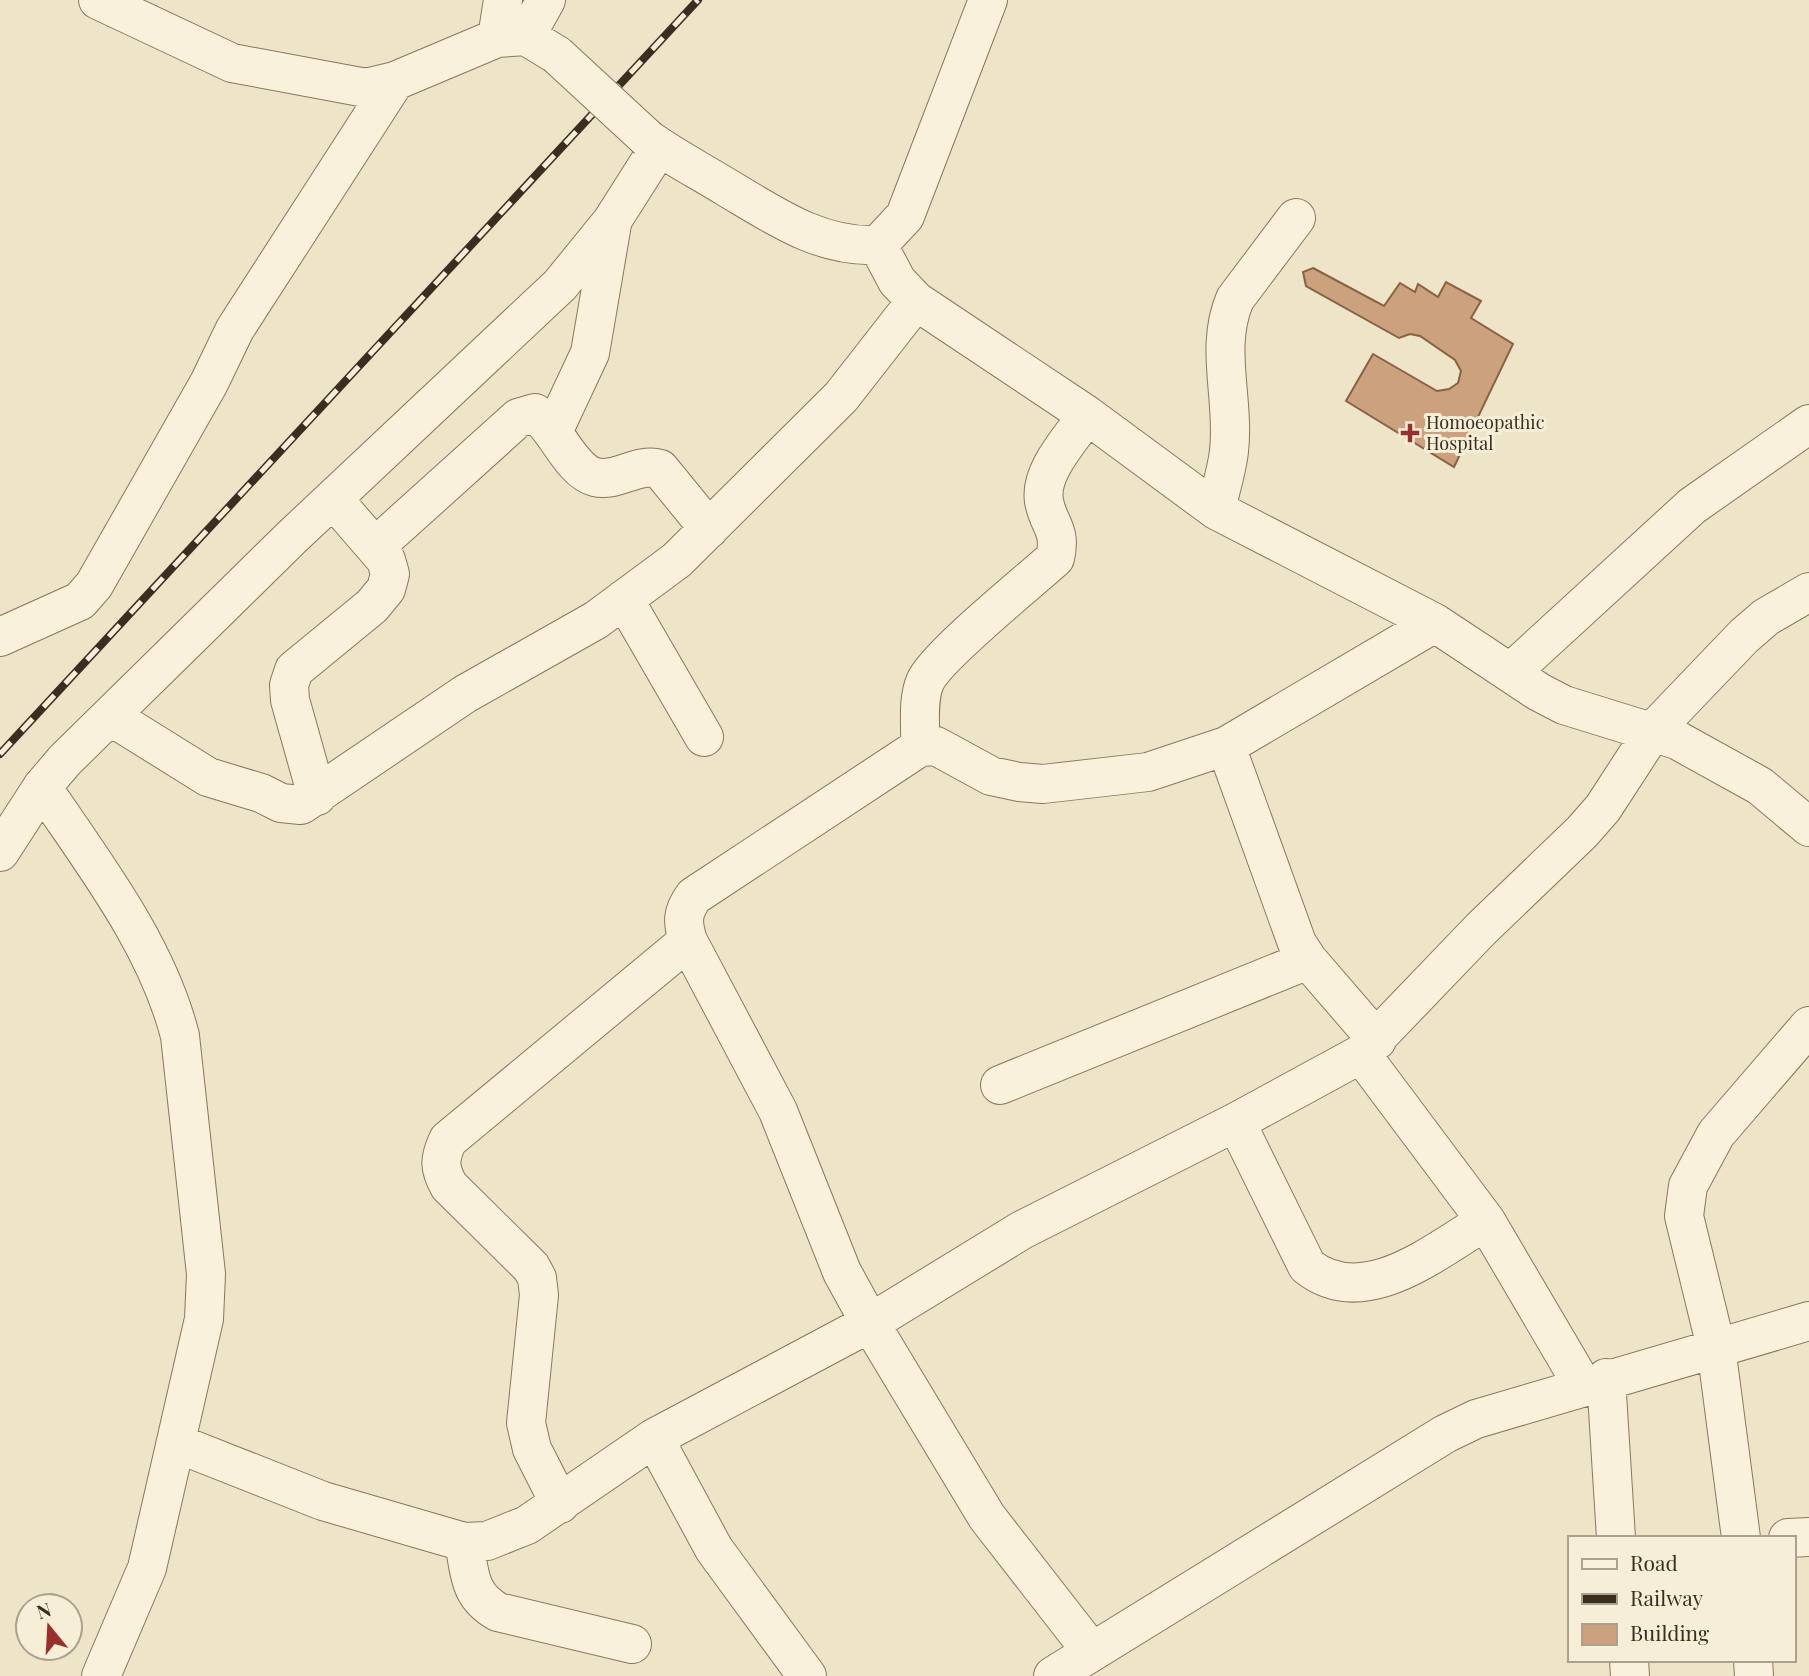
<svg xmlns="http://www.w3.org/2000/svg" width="1809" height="1676" viewBox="0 0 1809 1676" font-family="'Playfair Display',serif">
  <rect width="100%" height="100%" fill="#eee4c8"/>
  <path fill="#cca17e" stroke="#896143" stroke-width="2" d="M 1313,268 L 1384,306 L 1400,283 L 1415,292 L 1418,284 L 1438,297 L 1446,282 L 1481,301 L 1471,318 L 1513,344 L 1454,467 L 1346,401 L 1373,354 L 1437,391 L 1449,389 L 1458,383 L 1461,371 L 1455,360 L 1420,336 L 1410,334 L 1399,338 L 1306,286 L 1303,272 Z"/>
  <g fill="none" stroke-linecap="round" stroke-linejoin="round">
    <defs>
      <path id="minor" d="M 98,0 L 232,63 L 366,88 L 395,81 L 497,38 L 526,36 L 557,55
        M 526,36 L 546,0
        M 497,38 L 503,0
        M 648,139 C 673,157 700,171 726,187 C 775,216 820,248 878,245 L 905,216 L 988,0
        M 878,245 L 897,281 L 916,301 L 1087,415 L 1216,510 L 1435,623 L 1539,692 L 1564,705 L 1677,740 L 1760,786 L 1809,827
        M 553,432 L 590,353 L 612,224
        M 1216,510 C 1220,491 1227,470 1229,451 C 1235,399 1214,348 1235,299 L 1296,218
        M 375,547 L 518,418 L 535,413 C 556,428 571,471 595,477 C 617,483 637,462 660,469 L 709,529
        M 624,599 L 704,737
        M 0,637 L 80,601 L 94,585 L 209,383 L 235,329 L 395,81
        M 1510,673 L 1692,506 L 1809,424
        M 110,716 L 208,777 L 261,793 L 281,803 L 301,805 L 465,694 L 596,620 L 677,560 L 841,397 L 916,301
        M 1226,746 L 1297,943 L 1308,960 L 1377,1040
        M 920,747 C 921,727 917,701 925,682 C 935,657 1030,581 1055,558 C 1062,529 1048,525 1044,501 C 1039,471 1072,438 1087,415
        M 42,787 C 94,864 157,945 180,1036 L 206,1274 L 204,1319 L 147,1568 L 101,1676
        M 317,796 L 290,700 L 289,685 L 294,670 L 372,606 L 386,589 L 390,574 L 386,560 L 334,500
        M 0,852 L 42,787 L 65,760 L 291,538 L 560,285 L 612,221 L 659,147
        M 1361,1054 L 1486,1221 L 1583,1386
        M 1000,1085 L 1308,960
        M 1236,1122 L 1307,1266 C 1364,1312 1435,1251 1486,1221
        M 1606,1378 L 1616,1538
        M 654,1438 L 714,1549 L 807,1676
        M 176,1443 L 323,1501 L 464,1542 L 487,1541 L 527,1525 L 654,1438 L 870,1323 L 1022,1230 L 1236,1122 L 1361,1054 L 1481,929 L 1582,832 L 1603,808 L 1653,731 L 1744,636 L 1766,617 L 1809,592
        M 560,1504 L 532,1449 L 526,1423 L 539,1295 L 537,1278 L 531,1267 L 449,1186 C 439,1168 439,1159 448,1140 L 688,941
        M 1741,1538 L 1716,1347 L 1684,1216 L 1688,1186 L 1716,1134 L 1809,1026
        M 1788,1538 L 1809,1537
        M 464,1542 C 470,1573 468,1595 498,1612 L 632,1644
        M 1092,1652 L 987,1517 L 870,1323 L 842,1272 L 778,1111 L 688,941 C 682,922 682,912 694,896 L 920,747 L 936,746 L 991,776 L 1019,782 L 1043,784 L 1148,772 L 1226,746 L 1435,623
        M 1629,1660 L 1630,1676
        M 1753,1660 L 1754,1676
        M 1053,1676 L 1445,1434 L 1476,1419 L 1809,1321"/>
    </defs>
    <use href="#minor" stroke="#8a775d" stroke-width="40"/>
    <use href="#minor" stroke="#f9f1db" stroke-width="38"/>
    <defs>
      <path id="rail" d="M 0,754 L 698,0"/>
    </defs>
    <use href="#rail" stroke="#3b2e20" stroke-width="8"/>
    <use href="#rail" stroke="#f6eed7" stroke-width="5" stroke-dasharray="16" stroke-linecap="butt"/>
    <defs>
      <path id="minor-bridge" d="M 557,55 L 648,139"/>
    </defs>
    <use href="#minor-bridge" stroke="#8a775d" stroke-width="40" stroke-linecap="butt"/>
    <use href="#minor-bridge" stroke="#f9f1db" stroke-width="38"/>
  </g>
  <path fill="#99302d" stroke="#f6eed7" stroke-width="2.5" d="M1406.5 422.5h7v7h7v7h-7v7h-7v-7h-7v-7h7z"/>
  <g text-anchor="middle" stroke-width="6" stroke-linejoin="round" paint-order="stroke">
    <g font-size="18" fill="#3b2e20" stroke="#f6eed7" text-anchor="start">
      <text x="1426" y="429">Homoeopathic<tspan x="1426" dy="21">Hospital</tspan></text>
    </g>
  </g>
  <rect x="1568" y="1536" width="228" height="126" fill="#f6eed7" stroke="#aba18e" stroke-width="2"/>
  <rect x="1582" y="1559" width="35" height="10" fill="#f9f1db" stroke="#aba18e" stroke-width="2"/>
  <text x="1630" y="1571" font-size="21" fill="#3b2e20">Road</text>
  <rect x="1582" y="1594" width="35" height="10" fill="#3b2e20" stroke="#aba18e" stroke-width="2"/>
  <text x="1630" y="1606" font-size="21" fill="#3b2e20">Railway</text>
  <rect x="1582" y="1624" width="35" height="21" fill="#cca17e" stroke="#aba18e" stroke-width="2"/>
  <text x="1630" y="1641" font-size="21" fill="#3b2e20">Building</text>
  <g transform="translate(49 1627) rotate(342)"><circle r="33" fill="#f6eed7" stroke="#aba18e" stroke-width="2"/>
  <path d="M0-5L12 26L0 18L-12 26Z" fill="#99302d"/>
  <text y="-10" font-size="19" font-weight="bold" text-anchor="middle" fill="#3b2e20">N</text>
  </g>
</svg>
